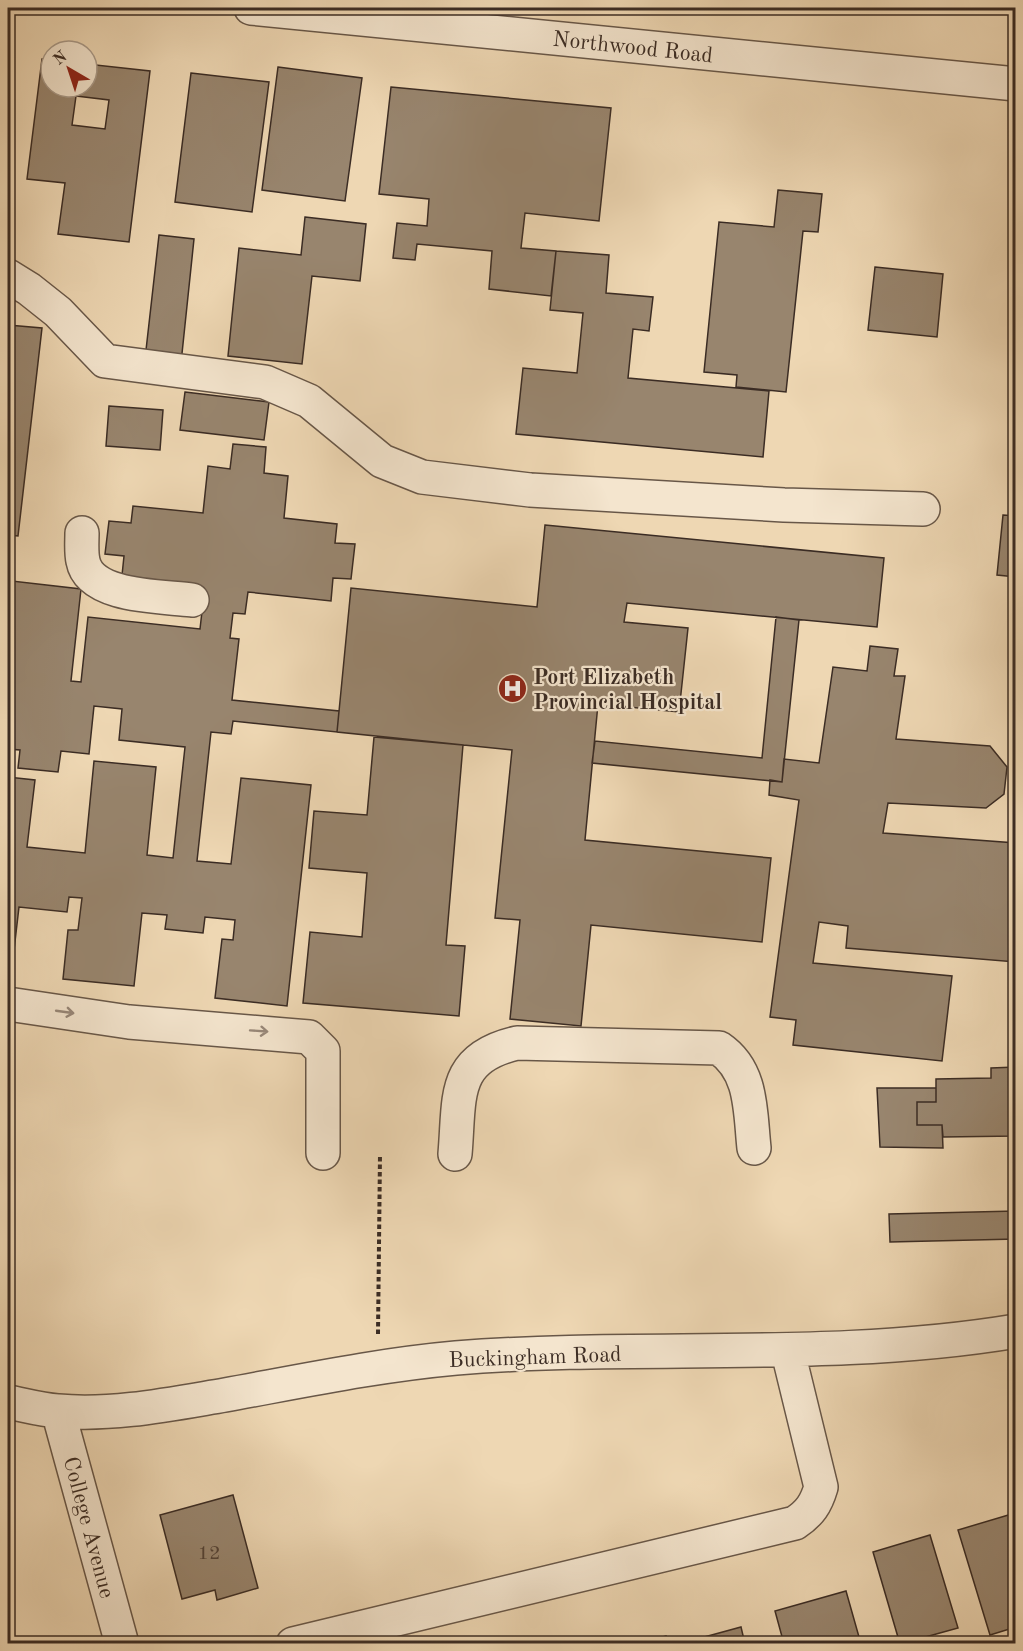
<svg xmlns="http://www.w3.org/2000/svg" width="1023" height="1651" viewBox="0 0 1023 1651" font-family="'Old Standard TT',serif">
  <rect width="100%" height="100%" fill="#eed7b3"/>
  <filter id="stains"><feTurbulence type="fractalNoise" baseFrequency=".00333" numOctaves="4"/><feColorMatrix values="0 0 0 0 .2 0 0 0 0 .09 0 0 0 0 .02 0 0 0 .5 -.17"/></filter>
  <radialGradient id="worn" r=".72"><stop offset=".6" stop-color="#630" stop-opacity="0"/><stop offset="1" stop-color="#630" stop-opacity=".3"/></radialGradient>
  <path fill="#98856e" stroke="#3b2c24" stroke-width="1.5" fill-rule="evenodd" d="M 42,59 L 51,60 L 51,87 L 87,87 L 87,64 L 150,71 L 129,242 L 58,234 L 65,183 L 27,179 ZM 76,96 L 109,100 L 105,129 L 72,125 Z
    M 278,67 L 362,78 L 345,201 L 262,190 Z
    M 191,73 L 269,82 L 252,212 L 175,202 Z
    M 391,87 L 611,108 L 599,221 L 525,213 L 521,248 L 556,251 L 551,296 L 489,289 L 492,251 L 417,244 L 415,260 L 393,258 L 397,223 L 427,226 L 429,199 L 379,194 Z
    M 778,190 L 822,194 L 818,232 L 803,231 L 786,392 L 736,387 L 737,375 L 704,372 L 719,222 L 774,227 Z
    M 305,217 L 366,224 L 360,281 L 312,276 L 302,364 L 228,356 L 239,248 L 301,255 Z
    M 159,235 L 194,239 L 181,363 L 145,359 Z
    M 556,251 L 609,255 L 606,293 L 653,297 L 649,331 L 633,329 L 628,378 L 769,391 L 763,457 L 516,434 L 523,368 L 577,373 L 583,313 L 550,310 Z
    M 875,267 L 943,274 L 937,337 L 868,330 Z
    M 8,325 L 42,328 L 18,536 L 8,535 Z
    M 185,392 L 269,402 L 264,440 L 180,430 Z
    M 109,406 L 163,410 L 160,450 L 106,446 Z
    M 233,444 L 266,447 L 264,473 L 288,476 L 284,518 L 337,524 L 335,543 L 355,544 L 351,579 L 333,578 L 331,601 L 248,592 L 245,614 L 233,613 L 230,638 L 239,639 L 232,700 L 339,711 L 337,732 L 233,721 L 231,734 L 211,732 L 197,861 L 231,864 L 241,778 L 311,785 L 287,1006 L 215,998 L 222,939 L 233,940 L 235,920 L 205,917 L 203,933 L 165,929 L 167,915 L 142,913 L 134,986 L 63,979 L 68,930 L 78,930 L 82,898 L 69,897 L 67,912 L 19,907 L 11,976 L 8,975 L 8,777 L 35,780 L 27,847 L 85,853 L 94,761 L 156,767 L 147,855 L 173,858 L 185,747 L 119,740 L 122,709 L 94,706 L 89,754 L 61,751 L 58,772 L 18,768 L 20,750 L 8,749 L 8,621 L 12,581 L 81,589 L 71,681 L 81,682 L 88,617 L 200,629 L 204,594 L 121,585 L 124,556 L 105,554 L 109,521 L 131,523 L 133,506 L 203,513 L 208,466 L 230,469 Z
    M 1003,515 L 1016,516 L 1016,577 L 997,575 Z
    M 545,525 L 884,558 L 877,627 L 627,603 L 624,622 L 688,628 L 679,712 L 598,704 L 585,840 L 771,858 L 762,942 L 591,925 L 581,1026 L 510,1019 L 520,920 L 495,918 L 512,750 L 337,732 L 351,588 L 537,607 Z
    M 776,617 L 799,620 L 782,782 L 592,763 L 595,741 L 762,758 Z
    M 870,646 L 898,649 L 894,676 L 905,676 L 896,739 L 990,746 L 1007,767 L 1004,794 L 986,808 L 888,803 L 883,833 L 1016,843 L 1016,962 L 846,948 L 848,926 L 819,922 L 813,963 L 952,976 L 942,1061 L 793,1045 L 796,1020 L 770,1017 L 799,800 L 769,795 L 770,780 L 782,782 L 784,759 L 819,763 L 833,667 L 867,671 Z
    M 374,737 L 463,745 L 446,945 L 465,946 L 459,1016 L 303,1003 L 310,932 L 362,937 L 367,873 L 309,868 L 314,811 L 367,815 Z
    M 1016,1067 L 1016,1136 L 943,1137 L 942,1125 L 917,1125 L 917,1102 L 936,1102 L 936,1079 L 991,1078 L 991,1068 Z
    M 877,1088 L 936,1088 L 936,1102 L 917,1102 L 917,1125 L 942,1125 L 943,1148 L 880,1147 Z
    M 1016,1211 L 1016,1239 L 890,1242 L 889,1214 Z
    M 233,1495 L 258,1588 L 217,1600 L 215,1590 L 182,1599 L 160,1515 Z
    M 1015,1513 L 1016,1627 L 990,1635 L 958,1530 Z
    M 930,1535 L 958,1628 L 900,1644 L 873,1552 Z
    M 846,1591 L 861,1644 L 784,1644 L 775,1611 Z
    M 741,1627 L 745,1644 L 687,1644 L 686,1642 Z
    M 666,1636 L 667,1644 L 638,1644 Z"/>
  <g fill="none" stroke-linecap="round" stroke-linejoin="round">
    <defs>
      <path id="minor" d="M 251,8 L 1016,84
        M 8,276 L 29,289 L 58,312 L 105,361 L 265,382 L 309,401 L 382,461 L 422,477 L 530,490 L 784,505 L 923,509
        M 82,533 C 82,542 81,552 83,561 C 90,598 163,596 192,600
        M 8,1004 L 129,1022 L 309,1037 L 323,1051 L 323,1153
        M 455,1154 C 460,1097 451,1058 517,1043 L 719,1048 C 753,1071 750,1112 754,1148
        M 8,1402 C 24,1405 41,1410 58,1411 C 113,1416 171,1404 225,1395 C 302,1381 378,1365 456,1358 C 643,1343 829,1362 1016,1331
        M 58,1411 L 122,1644
        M 293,1644 L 795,1523 C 810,1513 816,1504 821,1487 L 788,1352"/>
    </defs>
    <use href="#minor" stroke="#685748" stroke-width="36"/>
    <path stroke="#3b2c24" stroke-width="4" stroke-dasharray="4.5 3" stroke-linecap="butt" d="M 378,1334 L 380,1155"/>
    <use href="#minor" stroke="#f4e5ce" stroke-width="33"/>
  </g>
  <defs><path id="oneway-shaft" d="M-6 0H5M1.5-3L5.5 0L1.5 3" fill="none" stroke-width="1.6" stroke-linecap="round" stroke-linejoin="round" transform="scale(1.5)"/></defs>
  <g stroke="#988879">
    <use href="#oneway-shaft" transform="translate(65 1012) rotate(8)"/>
    <use href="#oneway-shaft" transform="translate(259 1031) rotate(4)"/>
  </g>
  <defs>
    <symbol id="hospital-disc" viewBox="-11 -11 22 22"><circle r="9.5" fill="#8f2418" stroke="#f4e5ce"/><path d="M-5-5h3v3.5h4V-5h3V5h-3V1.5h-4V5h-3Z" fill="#fff"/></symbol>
  </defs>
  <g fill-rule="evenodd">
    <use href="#hospital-disc" x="496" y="672" width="33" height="33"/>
  </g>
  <g text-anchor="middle" stroke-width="4.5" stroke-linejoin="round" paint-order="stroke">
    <g font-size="20" fill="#524236">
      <text x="209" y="1559">12</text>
    </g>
    <g font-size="22" fill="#3b2c24" stroke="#f4e5ce">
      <text transform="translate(633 46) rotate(6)" y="8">Northwood Road</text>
      <text transform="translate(535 1356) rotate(-2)" y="8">Buckingham Road</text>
      <text transform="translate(90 1527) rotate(75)" y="8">College Avenue</text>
    </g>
    <g font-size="22" font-weight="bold" fill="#3b2c24" stroke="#f4e5ce" text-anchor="start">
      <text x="533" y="684">Port Elizabeth<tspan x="533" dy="25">Provincial Hospital</tspan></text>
    </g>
  </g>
  <rect width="1023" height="1651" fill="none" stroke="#eed7b3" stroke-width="30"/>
  <rect x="9" y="9" width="1005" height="1633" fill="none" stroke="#3b2c24" stroke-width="3"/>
  <rect x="15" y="15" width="993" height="1621" fill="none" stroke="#3b2c24" stroke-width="1.5"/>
  <g transform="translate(69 69) rotate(321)"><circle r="28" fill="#f4e5ce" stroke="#aa9b8a" stroke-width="1.5"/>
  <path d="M0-4.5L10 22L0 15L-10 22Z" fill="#8f2418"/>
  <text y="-9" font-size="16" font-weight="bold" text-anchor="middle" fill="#3b2c24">N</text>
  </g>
  <rect width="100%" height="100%" filter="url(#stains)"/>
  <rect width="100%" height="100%" fill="url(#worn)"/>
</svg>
